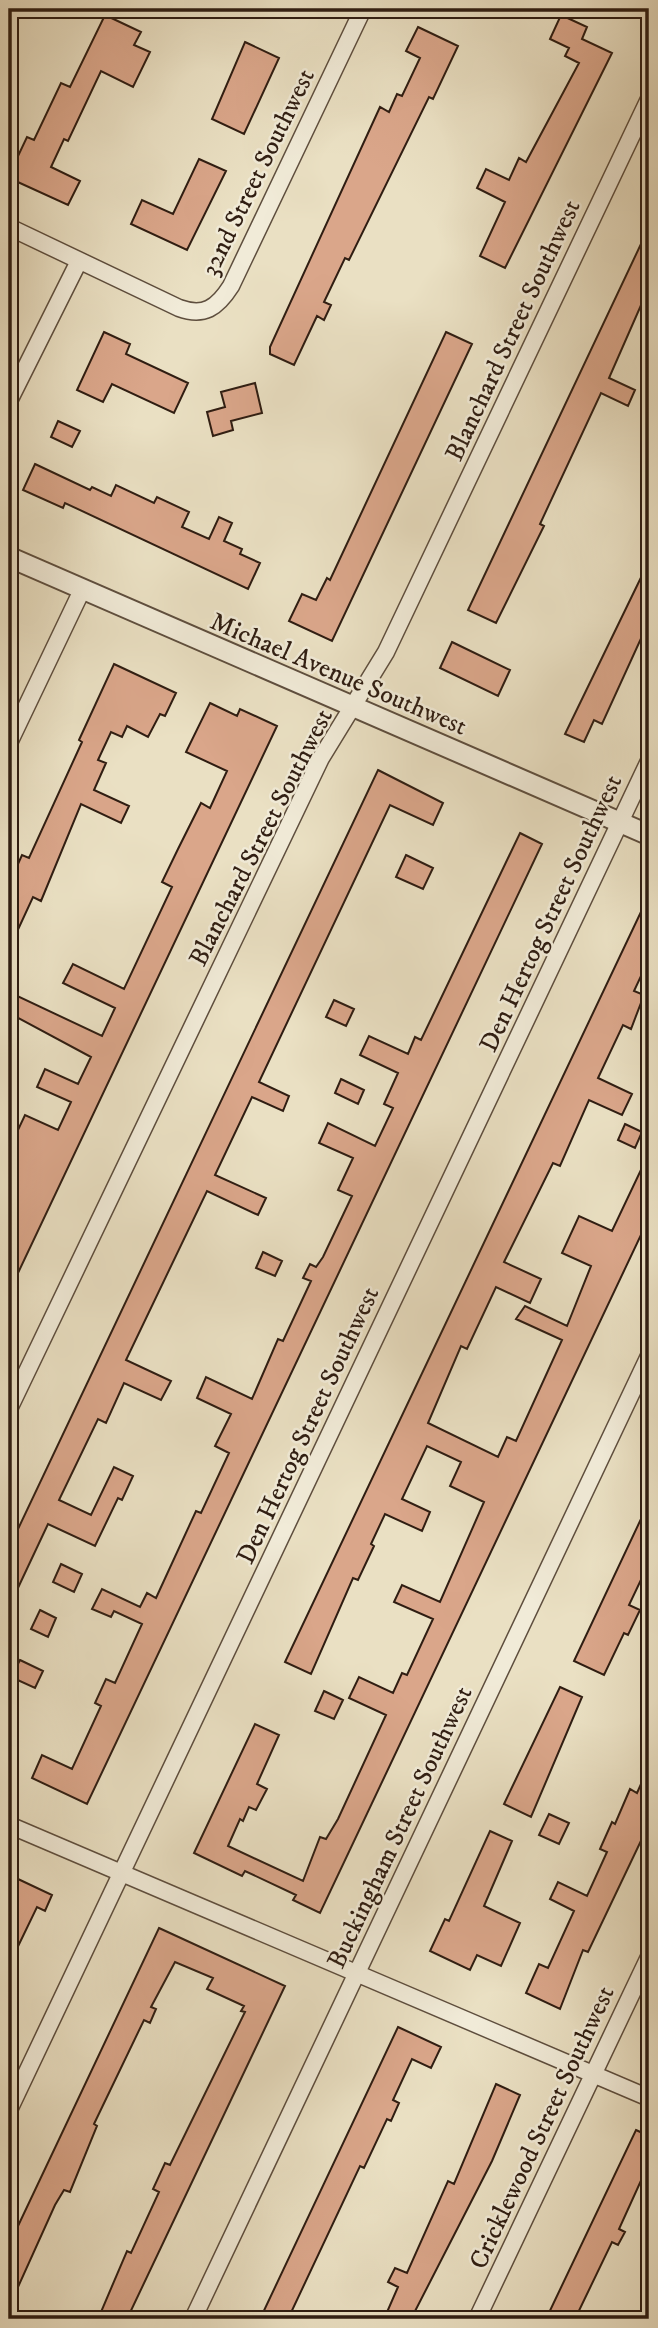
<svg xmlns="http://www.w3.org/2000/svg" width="658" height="2328" viewBox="0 0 658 2328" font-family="'IM FELL DW Pica',serif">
  <rect width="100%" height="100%" fill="#eae0c3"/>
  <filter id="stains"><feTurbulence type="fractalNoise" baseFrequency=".00286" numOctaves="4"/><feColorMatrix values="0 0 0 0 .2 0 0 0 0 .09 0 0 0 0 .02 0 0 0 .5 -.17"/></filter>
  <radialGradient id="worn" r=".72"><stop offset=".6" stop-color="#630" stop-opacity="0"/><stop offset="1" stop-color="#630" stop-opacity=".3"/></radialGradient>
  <path fill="#daa68a" stroke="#2f1d12" stroke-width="2" d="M 105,15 L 141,32 L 134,45 L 150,52 L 133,87 L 101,71 L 68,141 L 64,139 L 51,167 L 80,181 L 68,205 L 9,178 L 9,175 L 27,137 L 34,140 L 61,83 L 70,87 Z
    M 561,15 L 587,27 L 582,39 L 612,53 L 505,268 L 480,256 L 505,202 L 477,188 L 486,169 L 509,180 L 519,158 L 526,162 L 579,63 L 565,56 L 569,48 L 550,39 Z
    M 418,27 L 458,46 L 433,99 L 429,97 L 349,260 L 345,258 L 324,302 L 331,305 L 324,320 L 317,316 L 294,365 L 270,354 L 270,347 L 380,107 L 389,112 L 397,94 L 402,96 L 420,58 L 406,51 Z
    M 245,42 L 279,58 L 244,134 L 212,119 Z
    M 199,159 L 226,171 L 187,250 L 131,224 L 142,200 L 173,214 Z
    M 649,227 L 649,287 L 609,378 L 635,390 L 628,406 L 601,393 L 540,524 L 544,526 L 496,623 L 468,610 Z
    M 104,332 L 130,344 L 126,354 L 188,383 L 174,413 L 112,384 L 103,402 L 77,390 Z
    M 446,332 L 472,344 L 332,641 L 289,621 L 302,594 L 316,600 L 327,578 L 330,580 Z
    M 255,383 L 262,413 L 231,421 L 233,430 L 213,436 L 207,412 L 225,407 L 221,392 Z
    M 58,421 L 80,431 L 72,447 L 51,437 Z
    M 35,464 L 90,490 L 92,487 L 111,496 L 116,485 L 154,503 L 157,497 L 189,512 L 182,527 L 209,539 L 219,517 L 232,523 L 224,541 L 242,549 L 240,554 L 260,563 L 248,589 L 65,503 L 63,508 L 23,490 Z
    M 649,561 L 649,621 L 602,724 L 594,720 L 584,742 L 565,734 Z
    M 452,642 L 510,670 L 498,696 L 440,668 Z
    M 114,664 L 176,693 L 165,716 L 160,714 L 148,737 L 127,726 L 122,737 L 111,732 L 98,760 L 106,763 L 94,790 L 129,806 L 121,823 L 81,804 L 41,901 L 33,897 L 9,949 L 9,884 L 22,855 L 29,858 L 82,742 L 79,740 Z
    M 210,703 L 237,716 L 240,709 L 277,726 L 9,1292 L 9,1149 L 25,1115 L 58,1130 L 71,1102 L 37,1087 L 45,1069 L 78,1084 L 91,1057 L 9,1013 L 9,992 L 102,1036 L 115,1008 L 63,983 L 73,964 L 124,989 L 172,887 L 162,882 L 178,849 L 201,803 L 210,808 L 227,771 L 186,752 Z
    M 378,770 L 443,803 L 433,825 L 390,805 L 259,1082 L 289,1096 L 283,1111 L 252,1097 L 215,1175 L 266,1198 L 258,1215 L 207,1191 L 126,1360 L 171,1381 L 161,1400 L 124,1383 L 106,1423 L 98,1419 L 59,1500 L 91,1515 L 114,1467 L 133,1476 L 122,1500 L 118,1498 L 95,1546 L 48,1524 L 9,1607 L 9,1548 Z
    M 520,833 L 542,844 L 87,1804 L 32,1778 L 42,1755 L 72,1769 L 101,1706 L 95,1703 L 106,1679 L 115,1683 L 142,1624 L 114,1611 L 111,1617 L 92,1609 L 102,1589 L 140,1607 L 147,1593 L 156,1598 L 196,1511 L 201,1513 L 229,1453 L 215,1446 L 231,1414 L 197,1398 L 206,1377 L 252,1399 L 278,1339 L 283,1341 L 311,1281 L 303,1278 L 310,1264 L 316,1267 L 323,1257 L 352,1196 L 338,1190 L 353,1158 L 319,1143 L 328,1123 L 375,1146 L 393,1108 L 384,1104 L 398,1073 L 360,1055 L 369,1036 L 408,1054 L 415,1037 L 421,1040 Z
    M 406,855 L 433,868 L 423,889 L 396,877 Z
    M 649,895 L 649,959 L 634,991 L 644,995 L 631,1029 L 623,1025 L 598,1078 L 632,1094 L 622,1115 L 589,1100 L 560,1166 L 553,1163 L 504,1262 L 541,1279 L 530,1303 L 496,1287 L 467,1349 L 461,1346 L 428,1423 L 498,1457 L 507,1437 L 516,1441 L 562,1340 L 516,1319 L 525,1306 L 567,1326 L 591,1266 L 562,1253 L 579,1216 L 612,1231 L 649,1153 L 649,1218 L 320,1913 L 293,1900 L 296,1895 L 245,1871 L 242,1876 L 194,1853 L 255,1724 L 279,1735 L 257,1784 L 267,1789 L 256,1810 L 249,1807 L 243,1821 L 240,1819 L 228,1846 L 303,1881 L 320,1837 L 326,1839 L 338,1819 L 386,1715 L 349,1698 L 359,1677 L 393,1693 L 402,1673 L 407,1675 L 433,1619 L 394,1602 L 402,1585 L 440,1602 L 484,1502 L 450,1486 L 461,1462 L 427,1446 L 402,1499 L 430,1512 L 422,1531 L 385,1514 L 371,1544 L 374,1546 L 358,1580 L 353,1578 L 311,1674 L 285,1662 Z
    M 334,1000 L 354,1009 L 346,1026 L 326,1017 Z
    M 341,1079 L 364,1090 L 358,1104 L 335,1093 Z
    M 625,1124 L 642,1132 L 635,1148 L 618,1140 Z
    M 263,1252 L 282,1261 L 275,1276 L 256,1268 Z
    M 649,1502 L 649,1563 L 629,1605 L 640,1610 L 628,1635 L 624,1633 L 604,1675 L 574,1661 Z
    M 61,1564 L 82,1574 L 74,1592 L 53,1582 Z
    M 40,1610 L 56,1618 L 48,1637 L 31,1629 Z
    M 20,1660 L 43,1671 L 35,1688 L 11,1677 Z
    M 560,1687 L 582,1697 L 531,1817 L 504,1804 Z
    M 324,1691 L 343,1700 L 334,1719 L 315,1711 Z
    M 649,1766 L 649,1824 L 588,1952 L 583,1950 L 560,2009 L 526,1993 L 539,1964 L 548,1968 L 574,1911 L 550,1899 L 558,1882 L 587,1896 L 607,1852 L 600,1849 L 612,1822 L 615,1824 L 630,1789 L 637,1793 Z
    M 549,1814 L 569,1823 L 559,1844 L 539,1835 Z
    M 490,1831 L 512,1841 L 484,1906 L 520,1923 L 501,1966 L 477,1955 L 470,1970 L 430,1951 L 445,1919 L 449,1921 Z
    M 18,1879 L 52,1895 L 45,1911 L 37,1907 L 9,1965 L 9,1899 Z
    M 159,1928 L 285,1986 L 127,2319 L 98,2319 L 127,2251 L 131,2253 L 159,2192 L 153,2189 L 165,2163 L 170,2165 L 245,2012 L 241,2011 L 244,2006 L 207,1989 L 213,1978 L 175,1962 L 151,2007 L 156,2009 L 150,2023 L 144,2020 L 94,2124 L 97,2126 L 70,2192 L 64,2190 L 55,2205 L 9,2307 L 9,2245 Z
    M 398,2027 L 441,2047 L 431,2068 L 412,2059 L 393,2100 L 399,2103 L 391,2121 L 387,2119 L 364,2168 L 360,2166 L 288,2319 L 260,2319 Z
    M 496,2084 L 520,2095 L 492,2161 L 411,2319 L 384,2319 L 398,2287 L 388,2282 L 395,2268 L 407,2273 L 448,2181 L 454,2184 Z
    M 636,2130 L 649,2136 L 649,2163 L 619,2229 L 625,2232 L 618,2245 L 612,2242 L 575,2319 L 546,2319 Z"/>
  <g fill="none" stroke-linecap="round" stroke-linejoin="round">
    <defs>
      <path id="minor" d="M 9,227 L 179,308 C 204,317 217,308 231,286 L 363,9
        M 9,401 L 79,261
        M 9,743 L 82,590
        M 9,1409 L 321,758 L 386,652 L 649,99
        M 9,1825 L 649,2098
        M 9,2110 L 649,761
        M 193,2319 L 649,1356
        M 477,2319 L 649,1957"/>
      <path id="tertiary" d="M 9,557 L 649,835"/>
    </defs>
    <use href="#minor" stroke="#5e4e3e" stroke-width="19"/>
    <use href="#tertiary" stroke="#5e4e3e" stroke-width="23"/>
    <use href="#minor" stroke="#f1ebd8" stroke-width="16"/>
    <use href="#tertiary" stroke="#f1ebd8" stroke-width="19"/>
  </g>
  <g text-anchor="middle" stroke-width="5" stroke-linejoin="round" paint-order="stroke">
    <g font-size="26" fill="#2f1d12" stroke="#f1ebd8">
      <text transform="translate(257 172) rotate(-64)" y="9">32nd Street Southwest</text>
      <text transform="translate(512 330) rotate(-65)" y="9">Blanchard Street Southwest</text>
      <text transform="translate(339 673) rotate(23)" y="9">Michael Avenue Southwest</text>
      <text transform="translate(260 837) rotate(-63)" y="9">Blanchard Street Southwest</text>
      <text transform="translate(550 913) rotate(-65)" y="9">Den Hertog Street Southwest</text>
      <text transform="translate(307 1425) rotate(-65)" y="9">Den Hertog Street Southwest</text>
      <text transform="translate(399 1827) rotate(-65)" y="9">Buckingham Street Southwest</text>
      <text transform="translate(541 2127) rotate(-65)" y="9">Cricklewood Street Southwest</text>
    </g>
  </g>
  <rect width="658" height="2328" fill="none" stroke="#eae0c3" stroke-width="35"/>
  <rect x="10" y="10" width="637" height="2307" fill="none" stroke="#2f1d12" stroke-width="3.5"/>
  <rect x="18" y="18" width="623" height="2293" fill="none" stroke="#2f1d12" stroke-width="2"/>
  <rect width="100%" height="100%" filter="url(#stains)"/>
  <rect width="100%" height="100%" fill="url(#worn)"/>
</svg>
